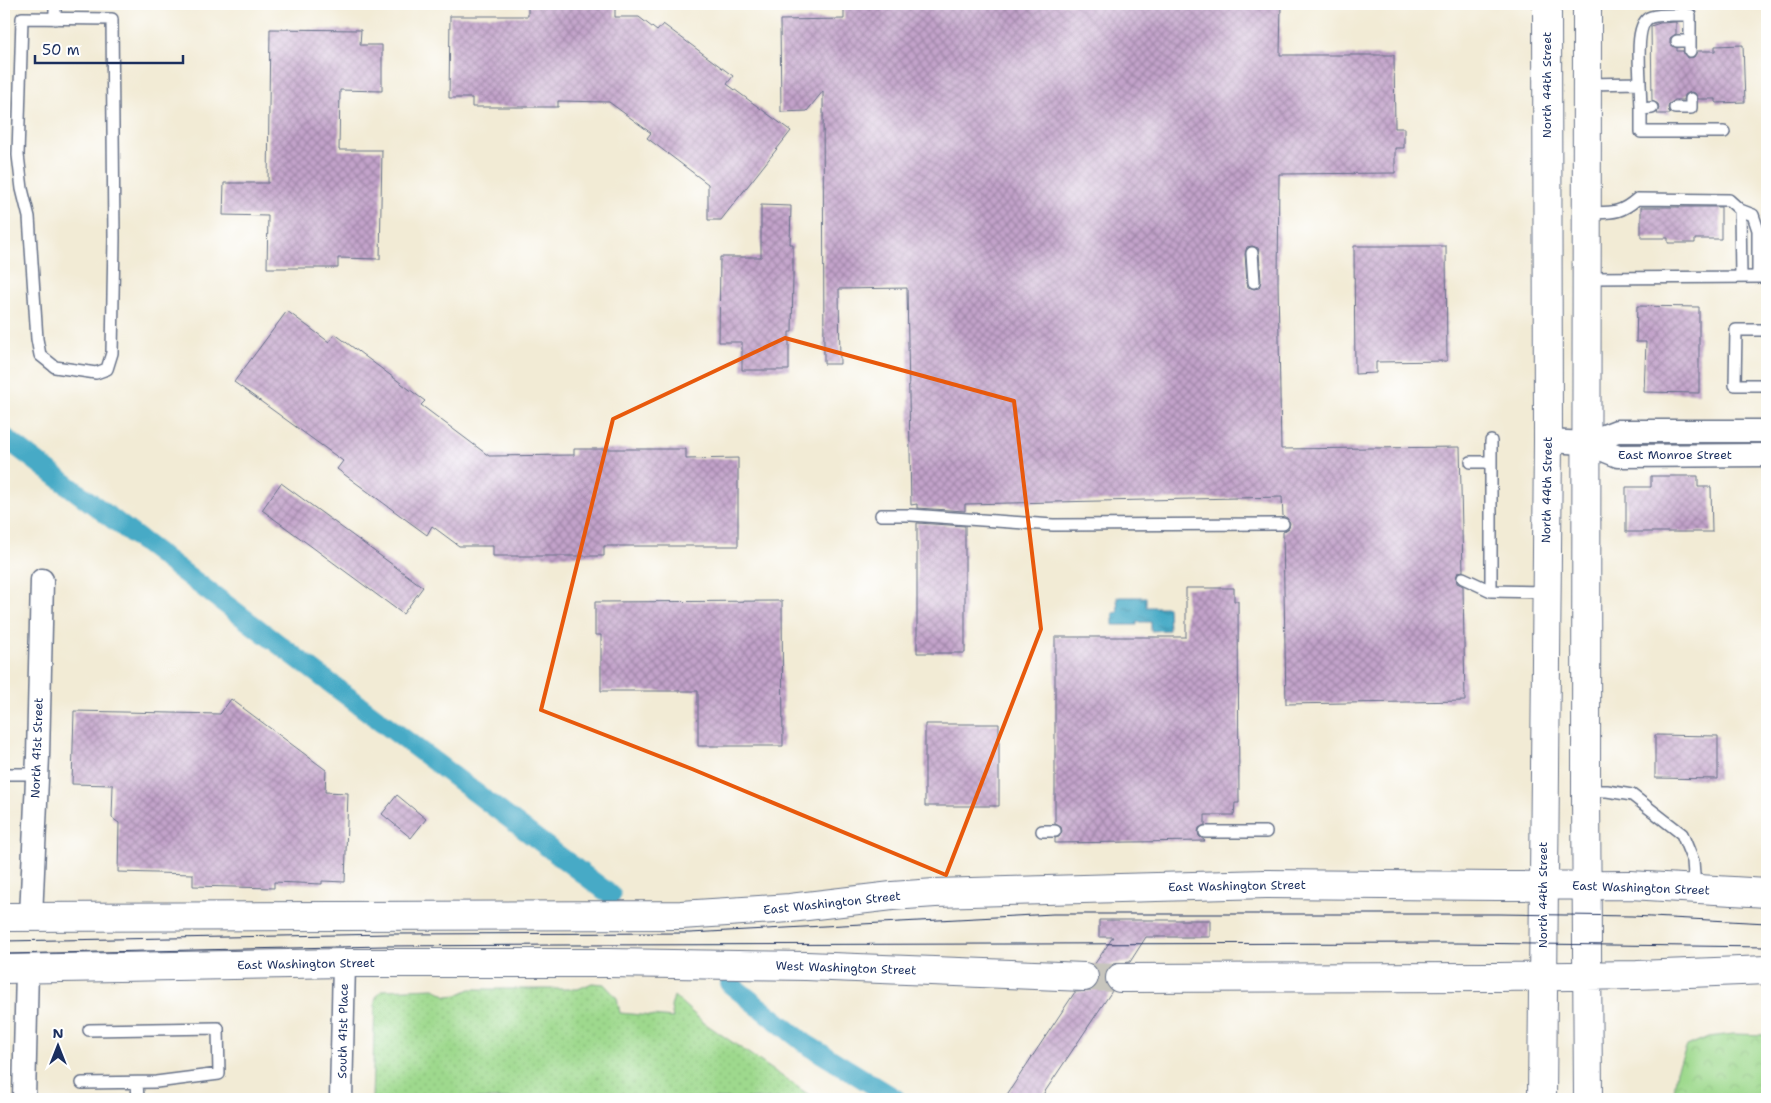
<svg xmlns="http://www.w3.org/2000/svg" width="1771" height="1103" viewBox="0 0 1771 1103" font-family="'Shantell Sans',sans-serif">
  <defs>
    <pattern id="grass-dots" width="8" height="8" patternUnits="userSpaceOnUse" patternTransform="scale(1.25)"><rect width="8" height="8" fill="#9ed98d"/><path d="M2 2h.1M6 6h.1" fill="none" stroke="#88bb7c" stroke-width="1.8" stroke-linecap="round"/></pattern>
    <pattern id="park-crowns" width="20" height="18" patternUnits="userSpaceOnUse" patternTransform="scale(1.25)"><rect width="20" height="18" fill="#9ed98d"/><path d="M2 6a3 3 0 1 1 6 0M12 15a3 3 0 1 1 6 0" fill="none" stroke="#88bb7c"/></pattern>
    <pattern id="water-ripples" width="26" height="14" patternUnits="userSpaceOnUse" patternTransform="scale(1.25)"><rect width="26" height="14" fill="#47aac6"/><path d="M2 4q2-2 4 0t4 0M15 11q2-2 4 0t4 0" fill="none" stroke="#3a8ba4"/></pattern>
    <pattern id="building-cross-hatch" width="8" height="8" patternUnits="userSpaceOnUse" patternTransform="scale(1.25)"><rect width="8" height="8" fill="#c3a3ca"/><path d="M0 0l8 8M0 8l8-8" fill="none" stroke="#9e85a7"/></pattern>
  </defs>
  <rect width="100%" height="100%" fill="#fff"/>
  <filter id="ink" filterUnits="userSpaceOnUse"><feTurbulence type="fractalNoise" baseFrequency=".02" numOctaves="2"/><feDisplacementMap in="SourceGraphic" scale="10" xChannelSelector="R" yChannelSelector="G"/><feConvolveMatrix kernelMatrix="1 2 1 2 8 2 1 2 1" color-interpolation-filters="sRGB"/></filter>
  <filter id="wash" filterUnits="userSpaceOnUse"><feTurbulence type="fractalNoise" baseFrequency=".0096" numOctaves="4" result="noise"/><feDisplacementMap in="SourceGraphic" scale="20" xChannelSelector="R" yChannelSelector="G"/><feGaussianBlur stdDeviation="1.12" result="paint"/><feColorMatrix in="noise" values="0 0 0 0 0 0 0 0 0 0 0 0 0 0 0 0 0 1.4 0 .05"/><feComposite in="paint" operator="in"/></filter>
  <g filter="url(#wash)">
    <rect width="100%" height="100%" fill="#f2ebd5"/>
    <path fill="url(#grass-dots)" stroke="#5c8476" d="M 592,983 L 604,984 L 617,998 L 620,1013 L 673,1018 L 671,1007 L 674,996 L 703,1022 L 815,1099 L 372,1099 L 375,1002 L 376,997 L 382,990 L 434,988 L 447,996 L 457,995 L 470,989 L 578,989 Z"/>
    <path fill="url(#park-crowns)" stroke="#5c8476" d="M 1734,1034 L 1767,1035 L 1767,1099 L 1673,1099 L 1677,1070 L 1687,1046 L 1708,1037 Z"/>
    <path fill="url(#water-ripples)" stroke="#316c92" d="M 1117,597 L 1146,597 L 1146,607 L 1168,607 L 1169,630 L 1151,631 L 1151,622 L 1137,622 L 1137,625 L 1113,625 L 1113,613 L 1118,612 Z"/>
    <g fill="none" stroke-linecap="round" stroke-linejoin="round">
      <path stroke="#47aac6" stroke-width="20" d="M 4,437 L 611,895
        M 730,984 L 806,1044 L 896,1099"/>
    </g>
    <g id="blocks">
      <path fill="url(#building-cross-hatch)" fill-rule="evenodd" d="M 844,4 L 1281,4 L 1280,55 L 1394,55 L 1395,128 L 1404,128 L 1404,148 L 1395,148 L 1395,173 L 1279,174 L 1278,282 L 1281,449 L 1460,447 L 1463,571 L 1458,572 L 1456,578 L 1457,583 L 1463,586 L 1465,701 L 1286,704 L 1283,532 L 1289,528 L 1290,523 L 1287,518 L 1283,516 L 1282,497 L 965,504 L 965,511 L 917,508 L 917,504 L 911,505 L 907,288 L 839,289 L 840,364 L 824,364 L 823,91 L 807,111 L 781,112 L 780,20 L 844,19 ZM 1252,246 L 1258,248 L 1259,252 L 1261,281 L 1259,288 L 1254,289 L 1248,287 L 1247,283 L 1245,254 L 1247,247 Z
        M 528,6 L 615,7 L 615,17 L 639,17 L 657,31 L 663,24 L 733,76 L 727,84 L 791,131 L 721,220 L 708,220 L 708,184 L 647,138 L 651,133 L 609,102 L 558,101 L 558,107 L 472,107 L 472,98 L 449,98 L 450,16 L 528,16 Z
        M 1676,22 L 1676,34 L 1670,38 L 1670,44 L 1677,48 L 1677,51 L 1683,51 L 1687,58 L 1694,57 L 1697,51 L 1715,51 L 1715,46 L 1743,45 L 1745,102 L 1716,103 L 1716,99 L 1698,99 L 1695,93 L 1691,92 L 1685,95 L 1684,100 L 1675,100 L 1669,104 L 1668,108 L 1670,114 L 1657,114 L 1659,108 L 1658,104 L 1652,101 L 1651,26 L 1660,23 Z
        M 270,29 L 361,30 L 360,45 L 382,45 L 382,91 L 340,90 L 339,150 L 382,150 L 380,259 L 338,258 L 338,268 L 267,268 L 268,216 L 223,215 L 224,183 L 268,183 Z
        M 761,205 L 791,206 L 790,244 L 793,244 L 793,276 L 792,332 L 789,332 L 789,370 L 742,370 L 742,342 L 719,342 L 720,257 L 761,257 Z
        M 1641,207 L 1721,207 L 1721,239 L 1695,239 L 1695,243 L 1668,243 L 1668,238 L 1641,238 Z
        M 1354,246 L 1446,246 L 1447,361 L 1376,362 L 1376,373 L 1355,374 Z
        M 1637,306 L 1699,307 L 1699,393 L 1644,392 L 1646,342 L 1636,342 Z
        M 287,311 L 329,342 L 335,334 L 425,401 L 421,405 L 489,456 L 574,455 L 574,449 L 686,449 L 686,459 L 738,458 L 738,546 L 604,546 L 604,556 L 493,556 L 493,546 L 459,546 L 432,526 L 427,535 L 337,469 L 343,461 L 234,382 Z
        M 1651,476 L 1698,476 L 1698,487 L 1711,487 L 1712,532 L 1626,532 L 1626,487 L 1651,487 Z
        M 281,483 L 423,587 L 403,614 L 262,510 Z
        M 917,523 L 965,526 L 965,653 L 917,653 Z
        M 1186,588 L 1234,588 L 1234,601 L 1238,601 L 1239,803 L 1235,803 L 1234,815 L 1205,815 L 1205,825 L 1199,828 L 1198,832 L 1199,836 L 1205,841 L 1055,843 L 1055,838 L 1059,837 L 1062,831 L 1061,827 L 1055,824 L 1055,637 L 1186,637 Z
        M 782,601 L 783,746 L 698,746 L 698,691 L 601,691 L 601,635 L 595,635 L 595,602 Z
        M 231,699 L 326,770 L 325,792 L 348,793 L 345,882 L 322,881 L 322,884 L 274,882 L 274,888 L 193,886 L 193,874 L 118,872 L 119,823 L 112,818 L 113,785 L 72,784 L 74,711 L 220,714 Z
        M 925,724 L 999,724 L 999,806 L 925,806 Z
        M 1655,735 L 1718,736 L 1718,779 L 1655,778 Z
        M 397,795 L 426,819 L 411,838 L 382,814 Z
        M 1099,920 L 1210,920 L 1210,937 L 1146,937 L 1130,962 L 1113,964 L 1107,970 L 1104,979 L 1106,985 L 1112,991 L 1040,1099 L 1004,1099 L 1075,992 L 1091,991 L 1097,985 L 1100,977 L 1098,970 L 1094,965 L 1113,937 L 1099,937 Z"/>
    </g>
  </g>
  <g filter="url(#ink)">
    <use href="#blocks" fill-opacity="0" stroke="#667188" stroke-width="1"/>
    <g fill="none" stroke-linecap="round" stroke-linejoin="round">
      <path stroke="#c7c5bd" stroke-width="28" stroke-dasharray="28 14" stroke-linecap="butt" d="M 1084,977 L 1120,978"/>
      <defs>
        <path id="lane" d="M 55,4 L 55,19
          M 1683,15 L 1690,15 L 1690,51
          M 22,18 L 112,19 L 114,238 L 112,353 L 107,369 L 96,373 L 55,367 L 40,355 L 37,339 L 29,217 L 22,189 L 18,155 Z
          M 1677,41 L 1690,41
          M 1640,83 L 1641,109 L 1652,108
          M 1587,84 L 1640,83 C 1640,68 1634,22 1651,17 C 1661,14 1673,15 1683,15 L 1683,4
          M 1675,108 L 1691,108 L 1691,99
          M 1641,109 L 1641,132 L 1724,132
          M 1740,210 L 1741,277
          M 1587,213 C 1610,212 1619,215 1637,199 L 1729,200 L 1740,210 L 1753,215 L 1758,230 L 1758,277
          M 1252,253 L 1254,282
          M 1587,278 L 1767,277
          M 1767,330 L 1736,330 L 1735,385 L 1767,385
          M 1491,441 L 1491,591 L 1546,592
          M 1471,462 L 1491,462
          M 881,515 L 911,515 L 1053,525 L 1283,524
          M 1463,578 L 1491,591
          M 4,774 L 36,774
          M 1586,791 L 1607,791 L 1632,795 L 1682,834 L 1693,861 L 1695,888
          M 1042,831 L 1055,831
          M 1205,832 L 1266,832
          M 82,1083 L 156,1082 L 219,1074 L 218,1028 L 89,1030
          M 137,1083 L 138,1099"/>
        <path id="street" d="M 1548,441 L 1586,443 L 1618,456 L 1767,455
          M 1586,443 L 1617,431 L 1767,431
          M 31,917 L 38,756 L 42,580
          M 24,1099 L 27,969
          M 341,1099 L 344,963"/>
        <path id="primary" d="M 1587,4 L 1586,791 L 1588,1099
          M 4,917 L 681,915 L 790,908 L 892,896 L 935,893 L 1266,884 L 1498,886 L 1630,885 L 1767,893
          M 4,969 L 344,963 L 608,963 L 806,966 L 1084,977
          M 1120,978 L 1499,977 L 1637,975 L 1767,970
          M 1542,1099 L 1548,441 L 1547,4"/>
      </defs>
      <use href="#lane" stroke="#667188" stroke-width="14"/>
      <use href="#street" stroke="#667188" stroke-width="25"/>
      <use href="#primary" stroke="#667188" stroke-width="30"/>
      <use href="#lane" stroke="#fff" stroke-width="11"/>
      <use href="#street" stroke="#fff" stroke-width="22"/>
      <use href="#primary" stroke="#fff" stroke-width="28"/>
      <path stroke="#1b2f5e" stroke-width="1" d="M 4,941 L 391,934 L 690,933 L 1053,914 L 1499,914 L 1632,916 L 1767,923
        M 4,954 L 386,946 L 565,945 L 1457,943 L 1767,947"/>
    </g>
  </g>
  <path fill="none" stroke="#e8590c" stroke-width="4" stroke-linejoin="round" d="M 785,338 L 1014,401 L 1041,629 L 946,875 L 692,769 L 541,710 L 613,419 Z"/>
  <g text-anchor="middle" stroke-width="4" stroke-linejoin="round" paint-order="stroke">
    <g font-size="12" fill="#1b2f5e" stroke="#fff">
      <text transform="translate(1547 85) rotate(-90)" y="4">North 44th Street</text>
      <text x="1675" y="459">East Monroe Street</text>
      <text transform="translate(1547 490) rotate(-89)" y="4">North 44th Street</text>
      <text transform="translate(37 748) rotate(-88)" y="4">North 41st Street</text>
      <text transform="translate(1237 886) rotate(-1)" y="4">East Washington Street</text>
      <text transform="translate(1641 888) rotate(2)" y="4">East Washington Street</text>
      <text transform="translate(1543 895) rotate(-90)" y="4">North 44th Street</text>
      <text transform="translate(832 903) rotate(-6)" y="4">East Washington Street</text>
      <text transform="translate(306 964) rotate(-1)" y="4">East Washington Street</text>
      <text transform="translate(846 968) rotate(2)" y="4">West Washington Street</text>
      <text transform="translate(343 1031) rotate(-89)" y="4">South 41st Place</text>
    </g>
  </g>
  <rect width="1771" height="1103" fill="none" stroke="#fff" stroke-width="20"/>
  <g transform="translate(58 1046)" stroke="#ffffff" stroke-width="4" paint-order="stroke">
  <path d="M0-4L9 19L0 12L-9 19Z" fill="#1b2f5e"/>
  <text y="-8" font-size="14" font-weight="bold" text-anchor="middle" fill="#1b2f5e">N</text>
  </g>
  <path d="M35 55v8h148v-8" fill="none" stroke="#1b2f5e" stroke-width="2.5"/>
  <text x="42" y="55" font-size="15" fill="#1b2f5e" stroke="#ffffff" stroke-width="4" paint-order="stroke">50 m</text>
</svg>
